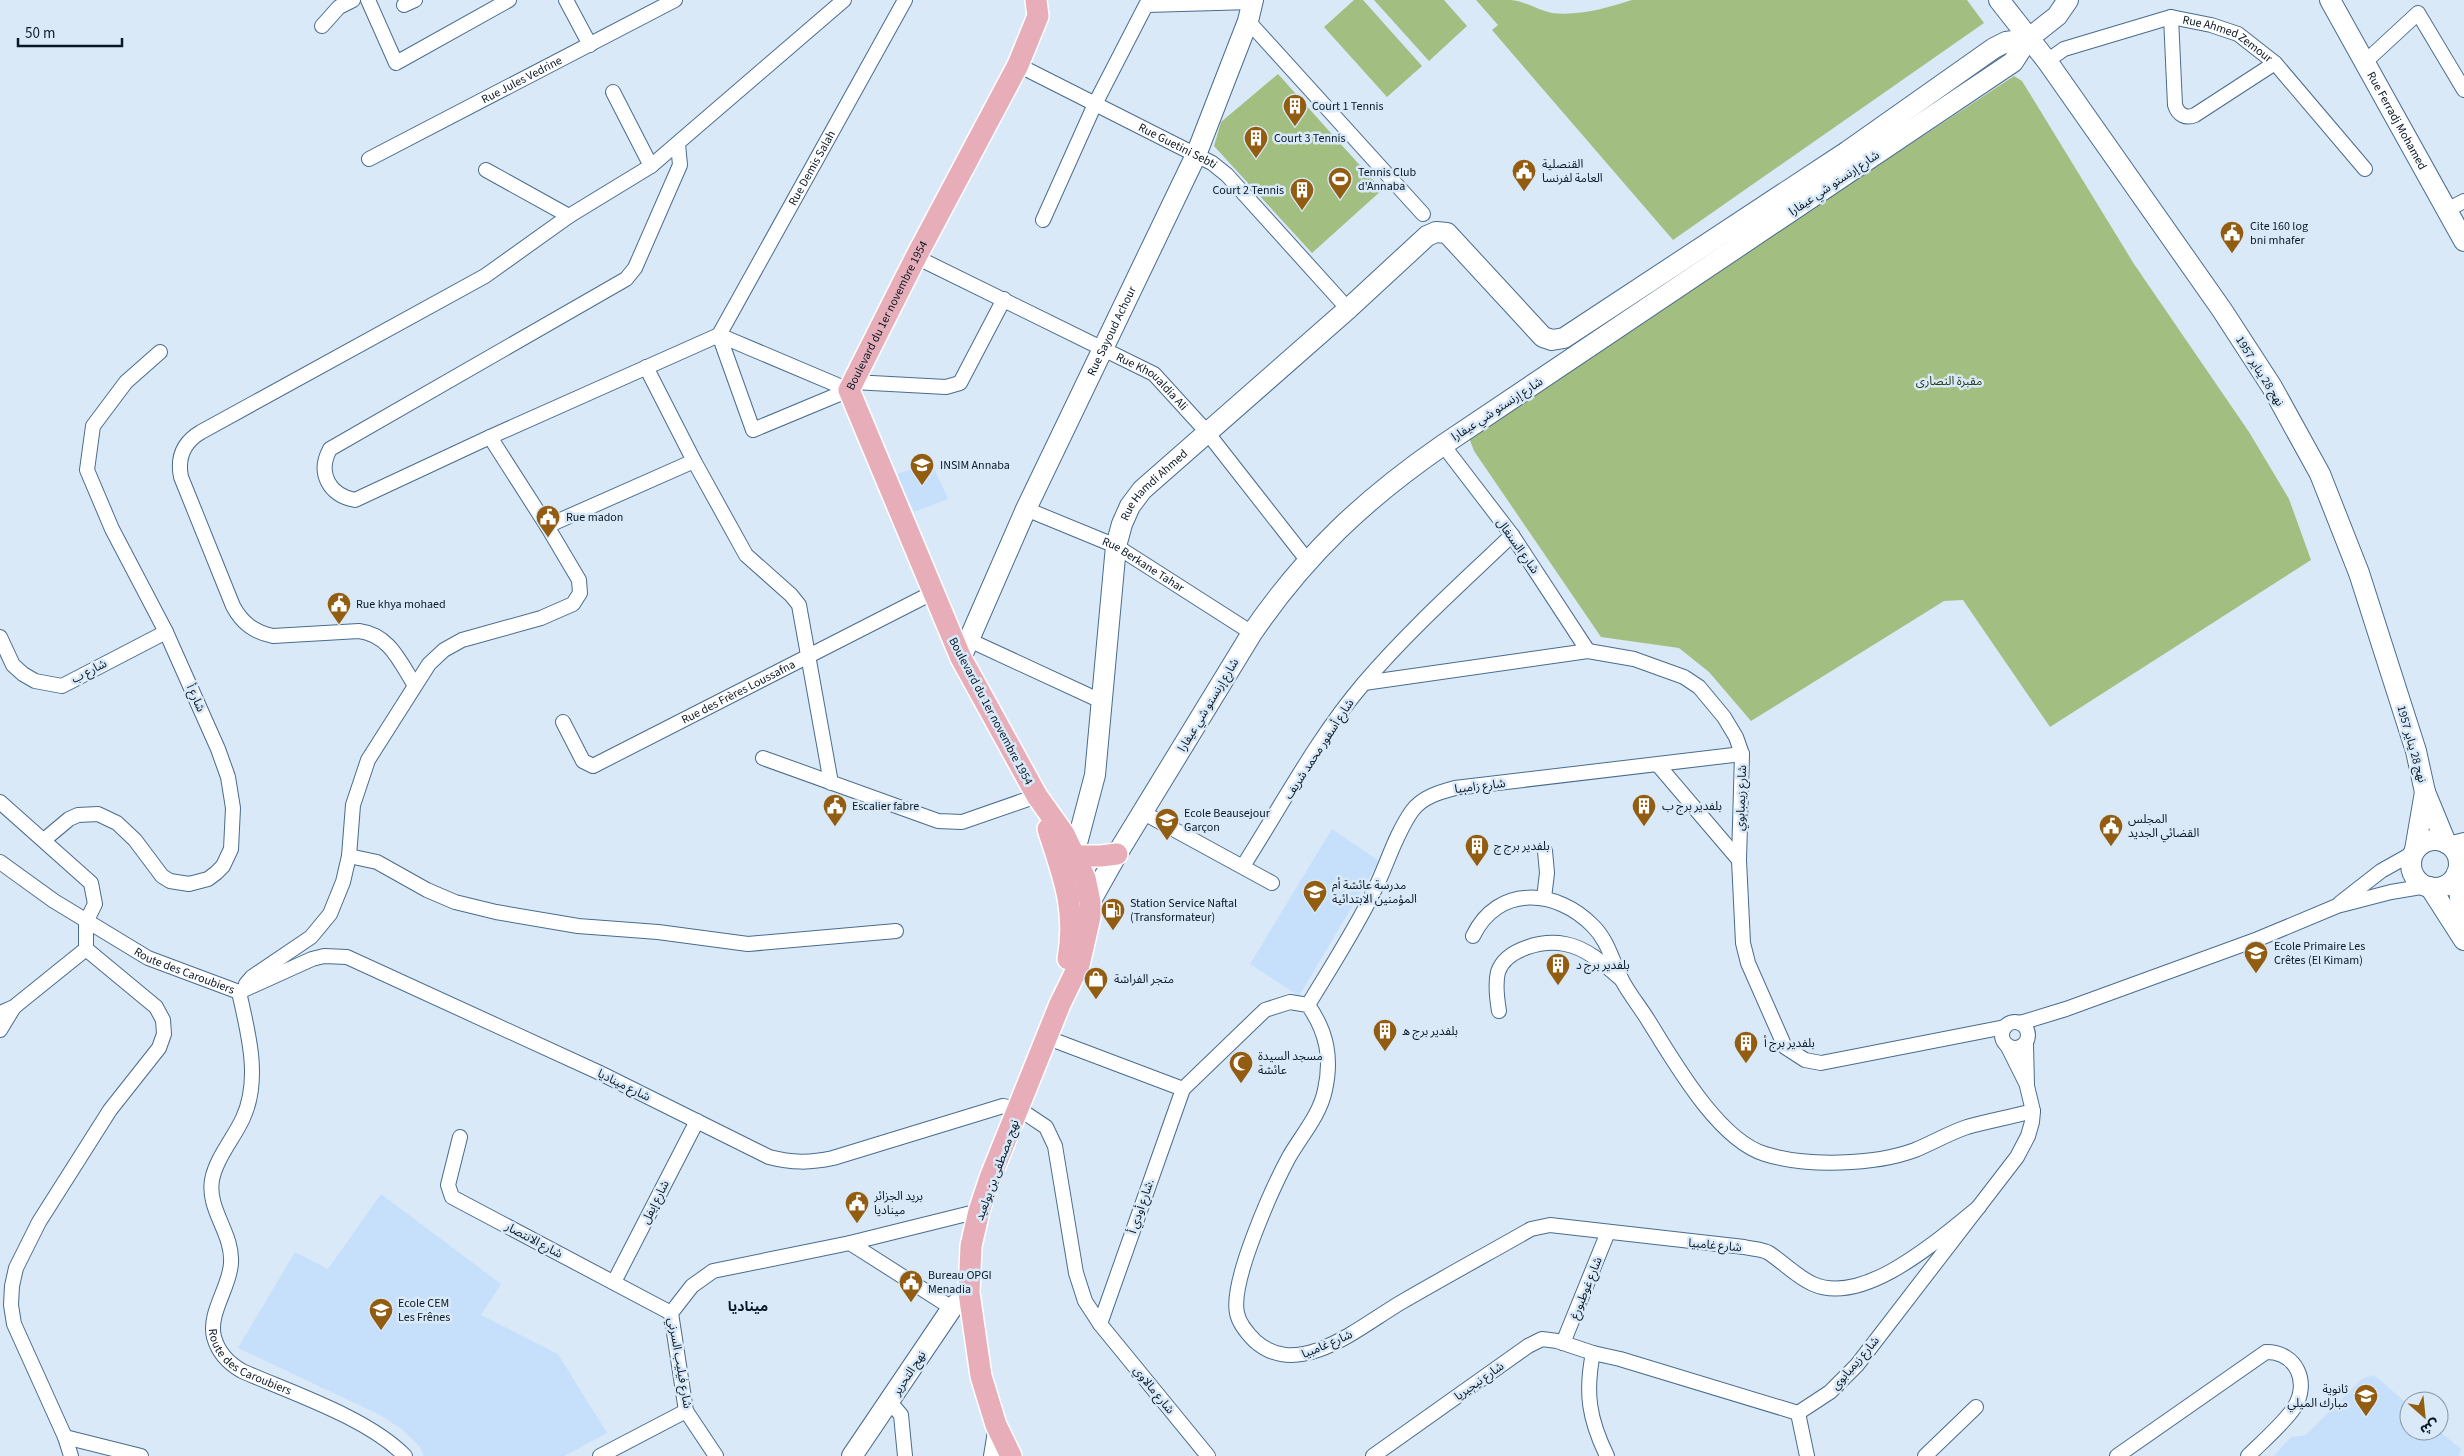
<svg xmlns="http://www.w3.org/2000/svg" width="2464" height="1456" viewBox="0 0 2464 1456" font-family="'Source Sans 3','Noto Sans Arabic',sans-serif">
  <rect width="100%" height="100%" fill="#d9e9f8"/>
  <path fill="#c6e0fb" d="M 919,467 L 934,468 L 948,499 L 914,512 L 897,474 Z
    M 1332,829 L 1379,861 L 1299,996 L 1250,964 Z
    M 381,1194 L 501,1284 L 481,1315 L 558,1354 L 607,1433 L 564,1456 L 424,1456 L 420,1447 L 403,1430 L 380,1415 L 238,1348 L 295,1252 L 328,1269 Z
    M 2374,1375 L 2409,1405 L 2409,1431 L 2439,1431 L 2461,1449 L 2459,1456 L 2274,1456 L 2291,1437 L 2306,1435 L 2362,1379 Z"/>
  <path fill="#a3be81" d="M 1354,0 L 1363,0 L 1422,66 L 1387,97 L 1324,27 Z
    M 1374,0 L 1444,0 L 1467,26 L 1429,61 Z
    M 1476,0 C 1487,0 1500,0 1511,0 C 1524,1 1538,10 1552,13 C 1579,16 1607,8 1632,0 L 1967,0 L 1984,23 L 1673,240 L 1492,30 L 1498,25 Z
    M 1278,74 L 1382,190 L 1312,253 L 1214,146 L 1221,122 Z
    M 2014,76 L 2022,81 L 2134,264 L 2249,432 L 2289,499 L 2311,560 L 2050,727 L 1963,600 L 1944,601 L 1751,721 L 1709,672 L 1679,648 L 1601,637 L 1474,451 L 1468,435 Z"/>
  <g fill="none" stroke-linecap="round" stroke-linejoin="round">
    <defs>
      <g id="street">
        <path d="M 368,0 L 396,63 L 509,0"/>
        <path d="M 566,0 L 590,45"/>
        <path d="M 404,5 L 415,0"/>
        <path d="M 2171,17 L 2175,105 C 2178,115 2186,119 2195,115 L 2275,63"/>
        <path d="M 1248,21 L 1423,214"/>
        <path d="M 322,26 L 339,7 L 353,0"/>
        <path id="s1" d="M 2047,61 L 2064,49 L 2171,17 L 2211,25 L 2238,34 L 2275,63 L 2365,169"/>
        <path d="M 2364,63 L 2418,13 L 2464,90"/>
        <path id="s2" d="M 1018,65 L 1212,163 L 1227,175 L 1348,309"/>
        <path d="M 613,92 L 651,166"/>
        <path d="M 678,144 L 680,165 L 635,268 L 626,279 L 330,449 C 317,473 329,495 355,500 L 490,437 L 719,335 L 849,390"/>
        <path id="s3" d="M 369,159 L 675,0"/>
        <path d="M 486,170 L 569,216"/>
        <path d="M 2447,210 L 2464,201"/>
        <path d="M 1043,220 L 1095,104 L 1146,5 L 1252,2"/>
        <path id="s4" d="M 916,257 L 1154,374 L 1206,431 L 1307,560"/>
        <path d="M 646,367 L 694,461 L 746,555 L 791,595 L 799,605 L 831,783"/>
        <path d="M 853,382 L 946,387 L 960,383 L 1004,299"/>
        <path id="s5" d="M 849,390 L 753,430 L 719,335 L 905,0"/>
        <path d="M 1443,445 L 1512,535 L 1588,651"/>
        <path id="s6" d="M 1026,509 L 1116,546 L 1252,633"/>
        <path d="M 547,526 L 694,461"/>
        <path d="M 0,637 L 13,665 L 23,674 L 35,681 L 62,686 L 166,632"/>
        <path d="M 969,640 L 1103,702"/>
        <path d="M 1364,683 L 1588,651 L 1634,659 L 1684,677 L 1699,687 L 1724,717 L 1736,737 L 1742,754 L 1739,860 L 1743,943 L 1748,963 L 1785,1047 L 1805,1060 L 1821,1063 L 2005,1027"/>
        <path d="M 414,684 C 399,660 389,635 359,631 L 273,636 C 254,632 242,623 233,606 L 181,477 C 177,457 184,442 201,432 L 485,276 L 569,216 L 651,166 L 844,0"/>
        <path id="s7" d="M 563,722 L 583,761 L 593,766 L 932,593"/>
        <path d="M 763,758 L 938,821 L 962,822 L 1037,796"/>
        <path d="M 1658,765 L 1739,860"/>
        <path d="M 0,802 L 91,883 L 95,904 L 86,922 L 86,949 L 156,1007 L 163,1020 L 164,1034 L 159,1048 L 110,1110 L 39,1222 L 16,1268 L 12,1286 L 11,1305 L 14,1324 L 65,1437 L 71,1456"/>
        <path d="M 1142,812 L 1272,883"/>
        <path d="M 44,840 L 69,819 L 78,815 L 98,814 L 117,823 L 135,840 L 162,876 L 170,881 L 189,884 L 208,879 L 216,873 L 223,866 L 231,849 L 233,808 L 228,777 L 218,749 L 166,632 L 112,529 L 87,470 L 93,426 L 126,382 L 160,352"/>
        <path d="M 2448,844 L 2464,840"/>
        <path d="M 349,856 L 377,862 L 427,890 L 455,902 L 496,912 L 578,926 L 658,932 L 748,944 L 896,931"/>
        <path id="s8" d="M 0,862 L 54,901 L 148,958 L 239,992"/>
        <path d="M 1243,866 C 1282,805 1317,738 1364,683 C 1409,630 1462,583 1512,535"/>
        <path d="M 1544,898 L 1547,873 L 1545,851"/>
        <path d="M 2340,903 L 2381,871 L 2413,853"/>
        <path d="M 1473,936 C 1498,884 1557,889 1593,926 C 1609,942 1612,962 1623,982 C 1630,995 1640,1007 1648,1020 C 1673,1060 1718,1140 1765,1154 C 1806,1167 1875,1165 1915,1150 C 1932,1143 1949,1133 1967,1127 C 1988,1121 2011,1117 2033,1111"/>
        <path d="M 246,984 L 252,977 L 311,937 L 330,914 L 343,882 L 349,856 L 353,805 L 368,760 L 429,664 L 444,650 L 462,640 L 541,618 L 573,604 L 580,593 L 579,580 L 547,526 L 490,437"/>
        <path d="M 239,992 L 312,959 L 324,956 L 347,957 L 598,1072 L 769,1157 C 792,1163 810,1163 833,1158 L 1003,1106 L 1019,1109 L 1046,1127 L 1055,1146 L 1076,1273 L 1085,1301 L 1100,1324 L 1208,1456"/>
        <path id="s9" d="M 239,992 C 248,1032 261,1079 243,1118 C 234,1138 216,1158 212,1180 C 207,1210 233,1233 231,1263 C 230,1287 208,1313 214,1337 C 218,1352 228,1363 242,1371 C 292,1393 368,1418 405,1456"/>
        <path d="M 1308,1005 C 1331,967 1355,930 1374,891 C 1387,865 1395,835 1412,811 C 1422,797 1440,792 1455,788 L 1742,754"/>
        <path d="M 1499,1011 C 1497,999 1495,984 1498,972 C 1506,948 1544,940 1565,944 C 1587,948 1605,965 1621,979"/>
        <path d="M 0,1013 L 14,1007 L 86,949"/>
        <circle cx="2015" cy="1035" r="13"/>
        <path d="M 2020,1023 L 2066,1009 L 2258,939 L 2337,906 L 2391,892 L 2427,886"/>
        <path d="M 0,1030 L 14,1007"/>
        <path d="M 1048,1038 L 1183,1089 L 1265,1010 L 1290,1002 L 1308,1005 C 1327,1032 1332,1058 1325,1090 C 1320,1115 1301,1136 1289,1157 C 1273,1187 1230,1281 1237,1313 C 1239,1324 1247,1333 1255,1341 C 1274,1358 1295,1358 1318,1350 C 1348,1339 1372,1320 1400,1303 C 1443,1278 1487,1254 1531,1229 L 1550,1225 L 1744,1247 C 1752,1249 1763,1249 1769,1253 C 1784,1263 1797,1277 1813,1284 C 1865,1307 1941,1237 1979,1207"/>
        <path d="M 2007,1045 L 2026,1083"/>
        <path d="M 460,1137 L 448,1185 L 452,1197 L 671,1313"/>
        <path d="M 850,1243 L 952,1308"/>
        <path d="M 614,1282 L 697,1121"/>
        <path d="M 1100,1324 L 1183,1089"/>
        <path d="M 1563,1343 L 1608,1232"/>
        <path d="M 890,1402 L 901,1415 L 905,1456"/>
        <path d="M 1798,1413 L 1807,1456"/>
        <path d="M 65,1437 L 141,1456"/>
        <path d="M 600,1456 L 686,1411"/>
        <path d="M 716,1456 L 686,1411 L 671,1313 L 692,1286 L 713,1271 L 850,1243 L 979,1211"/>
        <path d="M 991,1456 L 996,1425"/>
        <path d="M 1373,1456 L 1528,1346 L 1542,1339 L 1557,1341 L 1593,1353"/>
        <path d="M 1607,1456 C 1589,1419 1585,1393 1593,1353 L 1620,1359 L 1798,1413 L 1830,1392 L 1857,1365 L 2017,1157 L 2028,1136 L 2032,1122 L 2033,1111 L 2027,1086 L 2026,1044"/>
        <path d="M 1925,1456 L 1976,1407"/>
        <path d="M 2117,1456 L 2266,1352 C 2297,1352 2310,1383 2294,1408 C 2283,1424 2262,1442 2248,1456"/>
      </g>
      <g id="secondary">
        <path d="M 1999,0 L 2047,61 L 2222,310 L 2272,387 L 2320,474 L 2359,573 L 2416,751 L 2425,792 L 2446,843"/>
        <path id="s10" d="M 2330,0 L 2464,241"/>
        <path id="s11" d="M 961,658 L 1026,509 L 1196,155 L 1248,21 L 1253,0"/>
        <circle cx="2435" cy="864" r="24"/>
        <path d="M 2415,850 L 2425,792"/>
        <path id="s12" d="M 1071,866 L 1095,775 L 1116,546 L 1122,524 L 1130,506 L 1142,490 L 1348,309 L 1427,236 L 1436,232 L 1447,233 L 1543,337 L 1552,340 L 1564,338 L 1848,151 L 1994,48 L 2006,42 L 2028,39"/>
        <path d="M 2457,873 L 2464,931"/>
        <path d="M 2430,887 L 2464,940"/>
        <path d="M 1090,902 L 1117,854 L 1252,633 C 1306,554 1365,499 1443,445 L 2013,62 L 2028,39 L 2057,16 L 2068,0"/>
        <path d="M 852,1456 L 952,1308 L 969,1293"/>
      </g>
      <g id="primary">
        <path d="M 1048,829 C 1063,875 1077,909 1068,959"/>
        <path d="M 1074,856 L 1101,856 L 1117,854"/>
        <path id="s13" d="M 1011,1456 L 996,1425 L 981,1376 L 969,1293 L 971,1246 L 979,1211 L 990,1178 L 1060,1004 L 1079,965 L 1090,917 L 1090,902 L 1085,878 L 1064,834 L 1037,796 L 961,658 L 849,390 L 916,257 L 1018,65 L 1038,16 L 1036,0"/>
      </g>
    </defs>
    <use href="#street" stroke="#496c8e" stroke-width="16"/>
    <use href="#secondary" stroke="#496c8e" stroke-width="22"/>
    <use href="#primary" stroke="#fff" stroke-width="24"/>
    <use href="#street" stroke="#fff" stroke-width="14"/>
    <use href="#secondary" stroke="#fff" stroke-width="20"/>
    <use href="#primary" stroke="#e7aeb9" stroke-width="21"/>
  </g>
  <defs>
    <symbol id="building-pin" viewBox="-11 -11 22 30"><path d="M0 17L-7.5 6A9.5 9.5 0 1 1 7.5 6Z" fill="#925c11" stroke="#d9e9f8"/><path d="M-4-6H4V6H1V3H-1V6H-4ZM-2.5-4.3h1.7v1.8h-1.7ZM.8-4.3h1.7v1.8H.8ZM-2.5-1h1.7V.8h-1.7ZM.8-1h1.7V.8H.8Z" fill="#fff"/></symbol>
    <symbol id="civic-pin" viewBox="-11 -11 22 30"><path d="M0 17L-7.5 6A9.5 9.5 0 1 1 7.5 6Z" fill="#925c11" stroke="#d9e9f8"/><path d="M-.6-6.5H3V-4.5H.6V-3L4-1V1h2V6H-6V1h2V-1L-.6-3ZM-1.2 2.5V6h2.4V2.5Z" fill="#fff"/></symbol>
    <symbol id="stadium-pin" viewBox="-11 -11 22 30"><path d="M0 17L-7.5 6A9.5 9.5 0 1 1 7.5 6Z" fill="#925c11" stroke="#d9e9f8"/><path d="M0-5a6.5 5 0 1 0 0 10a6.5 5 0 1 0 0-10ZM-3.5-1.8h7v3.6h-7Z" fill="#fff"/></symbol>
    <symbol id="university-pin" viewBox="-11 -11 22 30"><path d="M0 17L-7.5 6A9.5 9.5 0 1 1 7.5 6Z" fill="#925c11" stroke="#d9e9f8"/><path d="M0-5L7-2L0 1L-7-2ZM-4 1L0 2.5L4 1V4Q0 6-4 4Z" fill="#fff"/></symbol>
    <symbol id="school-pin" viewBox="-11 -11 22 30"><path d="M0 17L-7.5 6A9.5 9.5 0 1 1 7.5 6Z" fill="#925c11" stroke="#d9e9f8"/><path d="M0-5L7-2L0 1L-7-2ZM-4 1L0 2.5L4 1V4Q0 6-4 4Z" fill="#fff"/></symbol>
    <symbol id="fuel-pin" viewBox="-11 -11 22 30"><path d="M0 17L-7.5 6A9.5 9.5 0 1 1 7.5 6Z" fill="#925c11" stroke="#d9e9f8"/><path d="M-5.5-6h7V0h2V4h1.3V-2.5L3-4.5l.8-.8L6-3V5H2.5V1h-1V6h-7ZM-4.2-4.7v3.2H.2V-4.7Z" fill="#fff"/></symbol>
    <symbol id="shop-pin" viewBox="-11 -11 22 30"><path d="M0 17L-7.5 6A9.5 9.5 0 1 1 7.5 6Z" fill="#925c11" stroke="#d9e9f8"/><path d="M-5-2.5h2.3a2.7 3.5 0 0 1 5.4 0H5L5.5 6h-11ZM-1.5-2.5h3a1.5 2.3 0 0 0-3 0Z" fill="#fff"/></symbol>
    <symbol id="mosque-pin" viewBox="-11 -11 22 30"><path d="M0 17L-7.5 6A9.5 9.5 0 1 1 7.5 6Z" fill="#925c11" stroke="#d9e9f8"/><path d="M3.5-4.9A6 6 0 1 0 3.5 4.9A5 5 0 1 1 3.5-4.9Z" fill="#fff"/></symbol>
  </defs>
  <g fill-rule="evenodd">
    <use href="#building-pin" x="1281" y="92" width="28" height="38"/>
    <use href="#building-pin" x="1242" y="124" width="28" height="38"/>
    <use href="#civic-pin" x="1510" y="157" width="28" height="38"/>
    <use href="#stadium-pin" x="1326" y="165" width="28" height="38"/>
    <use href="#building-pin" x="1288" y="176" width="28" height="38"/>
    <use href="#civic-pin" x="2218" y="219" width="28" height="38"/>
    <use href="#university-pin" x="908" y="451" width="28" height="38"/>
    <use href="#civic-pin" x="534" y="503" width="28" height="38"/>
    <use href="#civic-pin" x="325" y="590" width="28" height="38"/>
    <use href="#civic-pin" x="821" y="792" width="28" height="38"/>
    <use href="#building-pin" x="1630" y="792" width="28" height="38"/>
    <use href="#school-pin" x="1153" y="806" width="28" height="38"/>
    <use href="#civic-pin" x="2097" y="812" width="28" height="38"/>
    <use href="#building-pin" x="1463" y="832" width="28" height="38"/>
    <use href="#school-pin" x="1301" y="878" width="28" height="38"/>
    <use href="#fuel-pin" x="1099" y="896" width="28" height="38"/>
    <use href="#school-pin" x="2242" y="939" width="28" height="38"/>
    <use href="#building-pin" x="1544" y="951" width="28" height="38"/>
    <use href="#shop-pin" x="1082" y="965" width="28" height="38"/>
    <use href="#building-pin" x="1371" y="1017" width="28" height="38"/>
    <use href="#building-pin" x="1732" y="1029" width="28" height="38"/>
    <use href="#mosque-pin" x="1227" y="1049" width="28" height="38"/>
    <use href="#civic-pin" x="843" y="1189" width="28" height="38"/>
    <use href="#civic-pin" x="897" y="1268" width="28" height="38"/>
    <use href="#school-pin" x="367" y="1296" width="28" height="38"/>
    <use href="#school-pin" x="2352" y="1382" width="28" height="38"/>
  </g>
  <g text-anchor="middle" stroke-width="5" stroke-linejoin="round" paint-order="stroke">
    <g font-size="12" fill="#0a1926" stroke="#d9e9f8">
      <text dy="4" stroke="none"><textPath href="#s1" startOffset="194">Rue Ahmed Zemour</textPath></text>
      <text dy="4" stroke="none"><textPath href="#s3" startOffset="172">Rue Jules Vedrine</textPath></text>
      <text dy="4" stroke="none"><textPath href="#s10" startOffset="138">Rue Ferradj Mohamed</textPath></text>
      <text dy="4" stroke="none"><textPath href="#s2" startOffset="179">Rue Guetini Sebti</textPath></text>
      <text dy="4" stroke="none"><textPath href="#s5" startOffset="396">Rue Demis Salah</textPath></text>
      <text transform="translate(1834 183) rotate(-34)" y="4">شارع إرنستو شي عيفارا</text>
      <text dy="4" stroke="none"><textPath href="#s13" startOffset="1234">Boulevard du 1er novembre 1954</textPath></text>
      <text dy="4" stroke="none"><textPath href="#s11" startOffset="360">Rue Sayoud Achour</textPath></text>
      <text transform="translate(2260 371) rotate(58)" y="4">نهج 28 يناير 1957</text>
      <text dy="4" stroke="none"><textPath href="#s4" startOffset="268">Rue Khoualdia Ali</textPath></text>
      <text transform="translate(1497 409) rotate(-33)" y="4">شارع إرنستو شي عيفارا</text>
      <text dy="4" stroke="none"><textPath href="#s12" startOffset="398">Rue Hamdi Ahmed</textPath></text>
      <text transform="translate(1518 546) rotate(55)" y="4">شارع السنغال</text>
      <text dy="4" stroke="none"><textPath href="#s6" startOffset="130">Rue Berkane Tahar</textPath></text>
      <text transform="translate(89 671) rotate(-27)" y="4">شارع ب</text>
      <text dy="4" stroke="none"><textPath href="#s7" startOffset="218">Rue des Frères Loussafna</textPath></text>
      <text transform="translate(196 698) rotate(66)" y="4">شارع أ</text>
      <text transform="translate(1208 705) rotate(-59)" y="4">شارع إرنستو شي عيفارا</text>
      <text transform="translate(991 711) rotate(62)" y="4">Boulevard du 1er novembre 1954</text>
      <text transform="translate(2412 744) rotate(74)" y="4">نهج 28 يناير 1957</text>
      <text transform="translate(1319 749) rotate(-57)" y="4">شارع أسفور محمد شريف</text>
      <text transform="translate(1480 786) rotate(-7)" y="4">شارع زامبيا</text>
      <text transform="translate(1741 798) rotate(-88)" y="4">شارع زيمبابوي</text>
      <text dy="4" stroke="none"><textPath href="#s8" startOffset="215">Route des Caroubiers</textPath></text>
      <text transform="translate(624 1085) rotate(26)" y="4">شارع ميناديا</text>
      <text transform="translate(997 1170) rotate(-70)" y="4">نهج مصطفى بن بولعيد</text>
      <text transform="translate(655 1202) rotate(-63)" y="4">شارع إيفل</text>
      <text transform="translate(1141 1206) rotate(-71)" y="4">شارع أودي أ.</text>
      <text transform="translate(534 1240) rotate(28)" y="4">شارع الانتصار</text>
      <text transform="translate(1715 1245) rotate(5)" y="4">شارع غامبيا</text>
      <text transform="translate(1586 1288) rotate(-68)" y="4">شارع غوطبورغ</text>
      <text transform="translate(1327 1344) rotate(-23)" y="4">شارع غامبيا</text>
      <text dy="4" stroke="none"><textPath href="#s9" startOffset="406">Route des Caroubiers</textPath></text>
      <text transform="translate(680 1363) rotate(80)" y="4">شارع فيليب السرني</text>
      <text transform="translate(1855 1363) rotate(-49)" y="4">شارع زيمبابوي</text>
      <text transform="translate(909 1373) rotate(-57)" y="4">نهج التحرير</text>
      <text transform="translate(1479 1381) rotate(-35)" y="4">شارع نيجيريا</text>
      <text transform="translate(1154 1390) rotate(51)" y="4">شارع مالاوي</text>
    </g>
    <g font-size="12" fill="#0a1926" stroke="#d9e9f8" text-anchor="start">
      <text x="1312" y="110">Court 1 Tennis</text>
      <text x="1274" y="142">Court 3 Tennis</text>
      <text x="1542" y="168">القنصلية<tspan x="1542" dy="14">العامة لفرنسا</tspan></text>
      <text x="1358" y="176">Tennis Club<tspan x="1358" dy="14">d'Annaba</tspan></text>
      <text x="1284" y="194" text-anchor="end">Court 2 Tennis</text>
      <text x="2250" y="230">Cite 160 log<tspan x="2250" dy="14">bni mhafer</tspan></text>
      <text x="940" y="469">INSIM Annaba</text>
      <text x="566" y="521">Rue madon</text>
      <text x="356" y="608">Rue khya mohaed</text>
      <text x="852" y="810">Escalier fabre</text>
      <text x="1662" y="810">بلفدير برج ب</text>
      <text x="1184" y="817">Ecole Beausejour<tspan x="1184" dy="14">Garçon</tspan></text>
      <text x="2128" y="823">المجلس<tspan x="2128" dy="14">القضائي الجديد</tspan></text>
      <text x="1494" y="850">بلفدير برج ج</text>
      <text x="1332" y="889">مدرسة عائشة أم<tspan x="1332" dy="14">المؤمنين الابتدائية</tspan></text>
      <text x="1130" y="907">Station Service Naftal<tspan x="1130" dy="14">(Transformateur)</tspan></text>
      <text x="2274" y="950">Ecole Primaire Les<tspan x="2274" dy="14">Crêtes (El Kimam)</tspan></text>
      <text x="1576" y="969">بلفدير برج د</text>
      <text x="1114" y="983">متجر الفراشة</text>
      <text x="1402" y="1035">بلفدير برج ه</text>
      <text x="1764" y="1047">بلفدير برج أ</text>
      <text x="1258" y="1060">مسجد السيدة<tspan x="1258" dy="14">عائشة</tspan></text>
      <text x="874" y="1200">بريد الجزائر<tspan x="874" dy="14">ميناديا</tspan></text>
      <text x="928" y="1279">Bureau OPGI<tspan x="928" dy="14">Menadia</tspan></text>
      <text x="398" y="1307">Ecole CEM<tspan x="398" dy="14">Les Frênes</tspan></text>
      <text x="2348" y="1393" text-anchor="end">ثانوية<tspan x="2348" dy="14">مبارك الميلي</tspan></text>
    </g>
    <g font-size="12" fill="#2c3b16" stroke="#d9e9f8">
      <text x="1949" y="385">مقبرة النصارى</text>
    </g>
    <g font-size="14" font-weight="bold" fill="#0a1926" stroke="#d9e9f8">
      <text x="748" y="1311">ميناديا</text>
    </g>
  </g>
  <g transform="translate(2424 1416) rotate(153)"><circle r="24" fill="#d9e9f8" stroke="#8696a4"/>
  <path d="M0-4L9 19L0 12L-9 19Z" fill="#925c11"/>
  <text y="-8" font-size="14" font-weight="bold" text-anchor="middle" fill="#0a1926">ش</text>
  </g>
  <path d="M18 38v8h104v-8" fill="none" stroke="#0a1926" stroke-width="2.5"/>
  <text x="25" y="38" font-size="15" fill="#0a1926" stroke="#d9e9f8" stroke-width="4" paint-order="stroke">50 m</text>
</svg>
